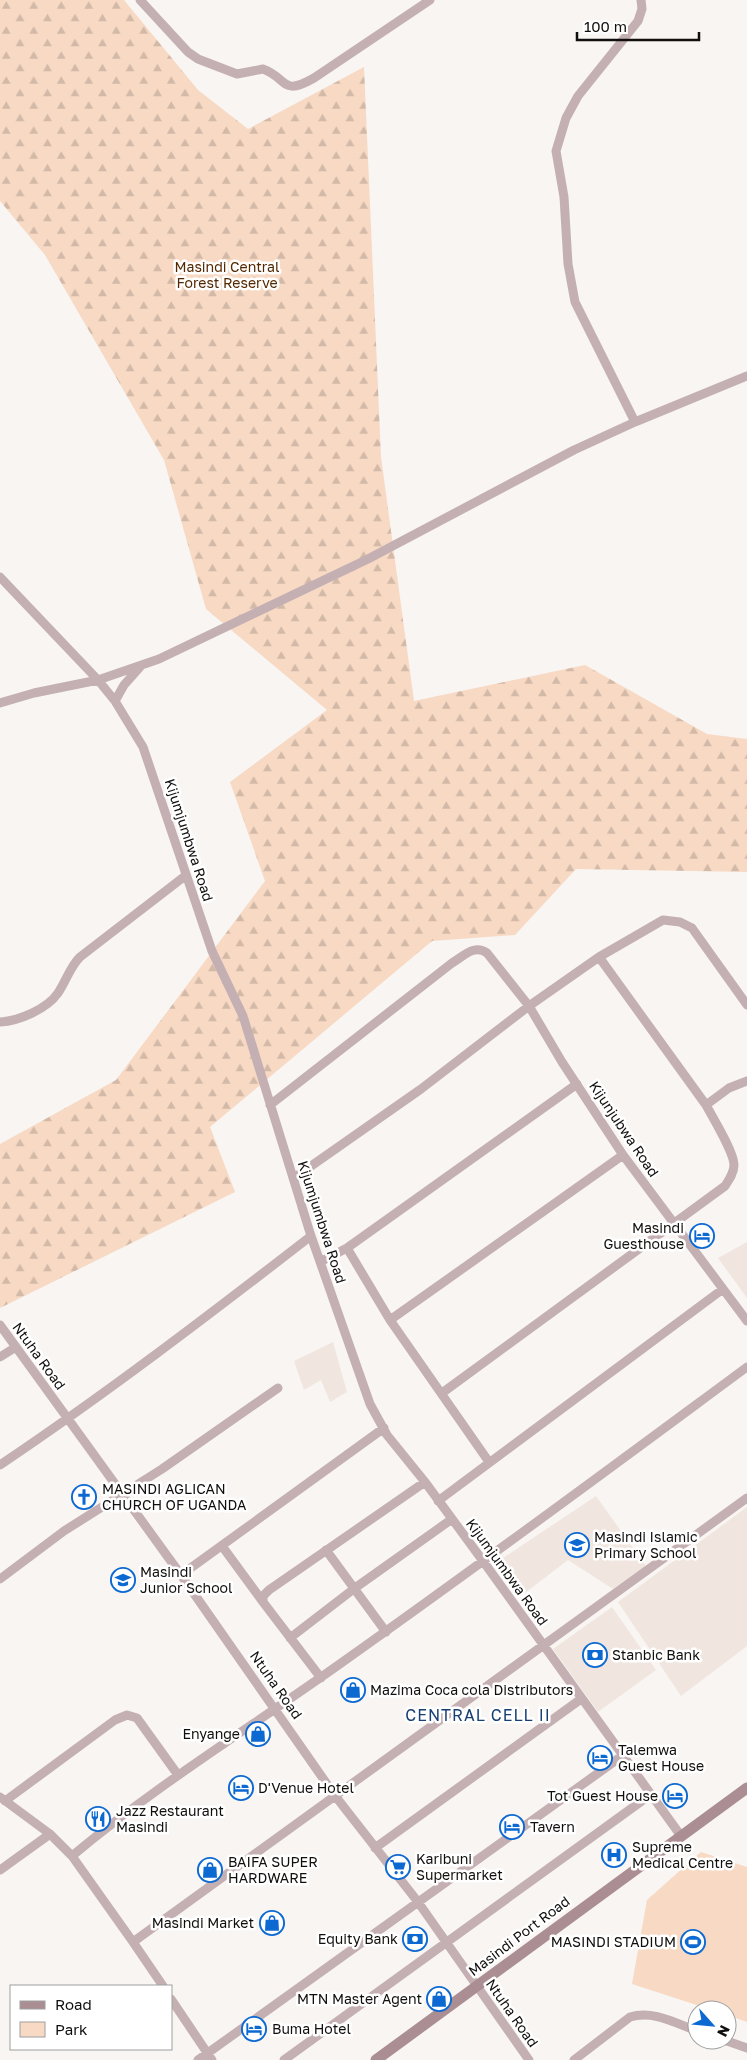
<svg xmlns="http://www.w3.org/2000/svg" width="747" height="2060" viewBox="0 0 747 2060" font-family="'Golos Text',sans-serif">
  <defs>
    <pattern id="forest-firs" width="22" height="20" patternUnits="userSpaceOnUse" patternTransform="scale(1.25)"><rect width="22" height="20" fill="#f7d9c4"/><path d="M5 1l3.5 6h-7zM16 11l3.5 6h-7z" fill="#d3b9a7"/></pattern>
  </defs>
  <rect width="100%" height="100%" fill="#f8f5f2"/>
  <path fill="#f0e6df" d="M 747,1242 L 747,1298 L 718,1258 Z
    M 333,1342 L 347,1392 L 330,1402 L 321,1380 L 304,1390 L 294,1361 Z
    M 596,1496 L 646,1566 L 613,1589 L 568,1560 L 521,1596 L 497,1562 Z
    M 747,1507 L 747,1646 L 681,1696 L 618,1602 Z
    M 612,1607 L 656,1670 L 598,1712 L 553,1649 Z"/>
  <path fill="#f7d9c4" d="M 701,1852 L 747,1867 L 747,2022 L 727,2015 L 727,2010 L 712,2010 L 632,1984 L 647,1900 Z"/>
  <path fill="url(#forest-firs)" d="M 0,0 L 124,0 L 198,90 L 248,129 L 364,67 L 381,457 L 414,701 L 585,665 L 707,734 L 747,739 L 747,872 L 576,869 L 515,935 L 432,941 L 210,1127 L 235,1192 L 0,1308 L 0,1144 L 116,1080 L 265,881 L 230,782 L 327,710 L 206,609 L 164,460 L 45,255 L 0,201 Z"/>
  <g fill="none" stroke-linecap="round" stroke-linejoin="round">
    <path stroke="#c4b0b3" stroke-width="9" d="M 140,0 L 188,52 L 198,59 L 237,74 L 263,69 C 288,78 281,97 314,78 L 430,0
      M 635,422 L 575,302 L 568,264 L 564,197 L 556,151 L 566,118 L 578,96 L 638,21 L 642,9 L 641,0
      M 0,577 L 98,680 L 115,701 L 143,747 L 212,951 L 243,1016 L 311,1236 L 370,1404 L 387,1435 L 425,1482 L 483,1561 L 681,1836
      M 115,701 L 124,685 L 140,667
      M 0,703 L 34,693 L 98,680 L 159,659 L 368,559 L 574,450 L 635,422 L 747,376
      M 599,957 L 706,1105
      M 0,1022 C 19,1021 47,1009 58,993 C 66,981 70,967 80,957 L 185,876
      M 270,1105 L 452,963 C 464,956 474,944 487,953 L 529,1006 L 562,1062 L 623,1155 L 747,1321
      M 294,1178 L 421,1089 L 529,1006 L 599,957 L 663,920 L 680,922 L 692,928 L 747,1005
      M 347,1248 L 390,1320 L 489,1462
      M 320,1262 L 347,1248 L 577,1084
      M 390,1320 L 623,1155
      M 0,1325 L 181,1575 L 336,1797 L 418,1902 L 529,2060
      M 0,1357 L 16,1347
      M 442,1393 L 725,1186 C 729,1180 734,1173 734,1165 C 734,1152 713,1118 706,1105 L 729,1088 L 747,1081
      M 0,1465 C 107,1393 209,1315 311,1236
      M 438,1501 L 723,1289
      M 222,1546 L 263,1602
      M 326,1550 L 386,1632
      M 181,1575 L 384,1428
      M 0,1579 L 64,1531 L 162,1469 L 278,1388
      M 290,1638 L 355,1588 L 452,1519
      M 321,1678 L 263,1602 L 263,1596 L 269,1590 L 425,1482
      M 0,1797 L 50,1834 L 72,1856
      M 5,1801 L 115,1720 L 127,1715 L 137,1718 L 178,1775
      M 375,1848 L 581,1699
      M 0,1870 L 50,1834
      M 133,1942 L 72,1856 C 158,1784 253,1726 344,1661 C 480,1565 613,1466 747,1367
      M 163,1986 L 133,1942 L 747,1498
      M 171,1999 L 212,2060
      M 724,2040 L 747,2048
      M 198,2060 L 622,1756
      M 284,2060 L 650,1795
      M 574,2060 L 630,2017 C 653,2010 675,2023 697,2031"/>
    <path stroke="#ab8e93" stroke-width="11" d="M 376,2060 L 747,1788"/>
  </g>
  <defs>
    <symbol id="hotel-ring" viewBox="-11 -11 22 22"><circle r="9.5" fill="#fff" stroke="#0d69d2" stroke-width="1.5"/><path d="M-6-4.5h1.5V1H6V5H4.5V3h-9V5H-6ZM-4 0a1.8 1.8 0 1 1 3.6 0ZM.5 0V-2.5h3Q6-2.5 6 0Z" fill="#0d69d2"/></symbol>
    <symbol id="church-ring" viewBox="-11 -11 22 22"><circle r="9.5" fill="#fff" stroke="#0d69d2" stroke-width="1.5"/><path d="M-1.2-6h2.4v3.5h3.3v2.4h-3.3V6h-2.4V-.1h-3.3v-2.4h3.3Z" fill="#0d69d2"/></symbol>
    <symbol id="school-ring" viewBox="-11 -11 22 22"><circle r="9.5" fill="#fff" stroke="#0d69d2" stroke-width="1.5"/><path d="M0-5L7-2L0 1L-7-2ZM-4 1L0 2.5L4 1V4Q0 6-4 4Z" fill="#0d69d2"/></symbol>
    <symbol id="bank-ring" viewBox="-11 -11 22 22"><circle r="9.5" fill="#fff" stroke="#0d69d2" stroke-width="1.5"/><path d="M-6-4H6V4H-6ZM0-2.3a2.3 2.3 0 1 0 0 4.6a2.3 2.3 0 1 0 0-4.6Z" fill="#0d69d2"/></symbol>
    <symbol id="shop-ring" viewBox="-11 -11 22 22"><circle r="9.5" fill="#fff" stroke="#0d69d2" stroke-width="1.5"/><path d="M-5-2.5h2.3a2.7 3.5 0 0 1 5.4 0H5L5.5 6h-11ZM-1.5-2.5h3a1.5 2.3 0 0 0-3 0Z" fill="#0d69d2"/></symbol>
    <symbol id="restaurant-ring" viewBox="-11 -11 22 22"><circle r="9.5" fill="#fff" stroke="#0d69d2" stroke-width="1.5"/><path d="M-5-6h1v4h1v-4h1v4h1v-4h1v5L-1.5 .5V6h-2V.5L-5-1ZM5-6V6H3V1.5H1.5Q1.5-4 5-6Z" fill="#0d69d2"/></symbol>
    <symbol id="hospital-ring" viewBox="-11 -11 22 22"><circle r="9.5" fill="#fff" stroke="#0d69d2" stroke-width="1.5"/><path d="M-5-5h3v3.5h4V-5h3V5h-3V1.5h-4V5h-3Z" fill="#0d69d2"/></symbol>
    <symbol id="supermarket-ring" viewBox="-11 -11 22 22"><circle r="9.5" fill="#fff" stroke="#0d69d2" stroke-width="1.5"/><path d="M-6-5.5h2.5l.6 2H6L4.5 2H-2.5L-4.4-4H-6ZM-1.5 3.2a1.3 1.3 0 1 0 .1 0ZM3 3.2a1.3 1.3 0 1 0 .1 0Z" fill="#0d69d2"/></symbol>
    <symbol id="stadium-ring" viewBox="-11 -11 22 22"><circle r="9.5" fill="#fff" stroke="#0d69d2" stroke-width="1.5"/><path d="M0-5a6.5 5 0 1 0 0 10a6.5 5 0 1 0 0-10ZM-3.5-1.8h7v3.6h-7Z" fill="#0d69d2"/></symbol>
  </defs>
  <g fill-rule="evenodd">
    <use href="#hotel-ring" x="688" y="1222" width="28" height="28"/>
    <use href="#church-ring" x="70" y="1483" width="28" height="28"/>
    <use href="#school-ring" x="563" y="1531" width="28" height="28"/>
    <use href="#school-ring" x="109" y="1566" width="28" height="28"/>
    <use href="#bank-ring" x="581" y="1641" width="28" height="28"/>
    <use href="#shop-ring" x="339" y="1676" width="28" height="28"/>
    <use href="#shop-ring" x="244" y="1720" width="28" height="28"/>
    <use href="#hotel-ring" x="586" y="1744" width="28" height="28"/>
    <use href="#hotel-ring" x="227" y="1774" width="28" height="28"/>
    <use href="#hotel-ring" x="661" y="1782" width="28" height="28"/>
    <use href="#restaurant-ring" x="84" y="1805" width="28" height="28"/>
    <use href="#hotel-ring" x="498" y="1813" width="28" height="28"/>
    <use href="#hospital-ring" x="600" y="1841" width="28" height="28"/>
    <use href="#supermarket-ring" x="384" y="1853" width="28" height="28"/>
    <use href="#shop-ring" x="196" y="1856" width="28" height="28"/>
    <use href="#shop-ring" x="258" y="1909" width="28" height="28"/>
    <use href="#bank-ring" x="401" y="1925" width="28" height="28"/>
    <use href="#stadium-ring" x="679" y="1928" width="28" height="28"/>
    <use href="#shop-ring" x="425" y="1985" width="28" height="28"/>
    <use href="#hotel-ring" x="240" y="2015" width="28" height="28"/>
  </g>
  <g text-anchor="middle" stroke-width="5" stroke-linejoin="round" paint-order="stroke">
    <g font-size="14" fill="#542800" stroke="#fff">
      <text x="227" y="272">Masindi Central<tspan x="227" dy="16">Forest Reserve</tspan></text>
    </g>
    <g font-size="14" fill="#100f0e" stroke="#fff">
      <text transform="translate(189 840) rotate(72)" y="5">Kijumjumbwa Road</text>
      <text transform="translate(624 1129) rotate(56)" y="5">Kijunjubwa Road</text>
      <text transform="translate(322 1222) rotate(72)" y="5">Kijumjumbwa Road</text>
      <text transform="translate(39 1356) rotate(54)" y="5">Ntuha Road</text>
      <text transform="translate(507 1572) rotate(54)" y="5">Kijumjumbwa Road</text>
      <text transform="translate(276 1685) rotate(55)" y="5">Ntuha Road</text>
      <text transform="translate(519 1936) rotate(-37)" y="5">Masindi Port Road</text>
      <text transform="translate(512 2013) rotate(55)" y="5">Ntuha Road</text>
    </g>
    <g font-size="14" fill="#100f0e" stroke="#fff" text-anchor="start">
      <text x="684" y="1233" text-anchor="end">Masindi<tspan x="684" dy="16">Guesthouse</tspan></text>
      <text x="102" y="1494">MASINDI AGLICAN<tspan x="102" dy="16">CHURCH OF UGANDA</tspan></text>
      <text x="594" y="1542">Masindi Islamic<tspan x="594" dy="16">Primary School</tspan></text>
      <text x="140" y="1577">Masindi<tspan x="140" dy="16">Junior School</tspan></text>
      <text x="612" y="1660">Stanbic Bank</text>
      <text x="370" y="1695">Mazima Coca cola Distributors</text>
      <text x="240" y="1739" text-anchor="end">Enyange</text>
      <text x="618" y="1755">Talemwa<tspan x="618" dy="16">Guest House</tspan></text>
      <text x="258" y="1793">D'Venue Hotel</text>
      <text x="658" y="1801" text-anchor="end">Tot Guest House</text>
      <text x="116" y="1816">Jazz Restaurant<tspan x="116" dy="16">Masindi</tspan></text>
      <text x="530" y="1832">Tavern</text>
      <text x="632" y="1852">Supreme<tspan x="632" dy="16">Medical Centre</tspan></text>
      <text x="416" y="1864">Karibuni<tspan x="416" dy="16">Supermarket</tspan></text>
      <text x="228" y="1867">BAIFA SUPER<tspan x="228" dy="16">HARDWARE</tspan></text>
      <text x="254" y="1928" text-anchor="end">Masindi Market</text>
      <text x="398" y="1944" text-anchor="end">Equity Bank</text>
      <text x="676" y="1947" text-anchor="end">MASINDI STADIUM</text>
      <text x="422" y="2004" text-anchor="end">MTN Master Agent</text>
      <text x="272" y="2034">Buma Hotel</text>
    </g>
    <g font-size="16" letter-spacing="1" fill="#183f74" stroke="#fff">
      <text x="478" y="1721">CENTRAL CELL II</text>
    </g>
  </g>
  <rect x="10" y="1985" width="162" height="65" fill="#ffffff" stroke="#9f9f9f"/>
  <rect x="20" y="2001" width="25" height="8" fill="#ab8e93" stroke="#9f9f9f"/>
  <text x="55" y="2010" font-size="15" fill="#100f0e">Road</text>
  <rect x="20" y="2022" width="25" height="15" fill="#f7d9c4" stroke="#9f9f9f"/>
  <text x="55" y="2035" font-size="15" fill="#100f0e">Park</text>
  <g transform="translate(712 2025) rotate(117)"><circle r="24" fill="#ffffff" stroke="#9f9f9f"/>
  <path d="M0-4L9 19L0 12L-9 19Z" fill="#0d69d2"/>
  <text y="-8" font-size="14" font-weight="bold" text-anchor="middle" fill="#100f0e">N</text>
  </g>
  <path d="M577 32v8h122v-8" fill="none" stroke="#100f0e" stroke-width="2.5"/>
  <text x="584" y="32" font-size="15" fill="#100f0e" stroke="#ffffff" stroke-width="4" paint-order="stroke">100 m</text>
</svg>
